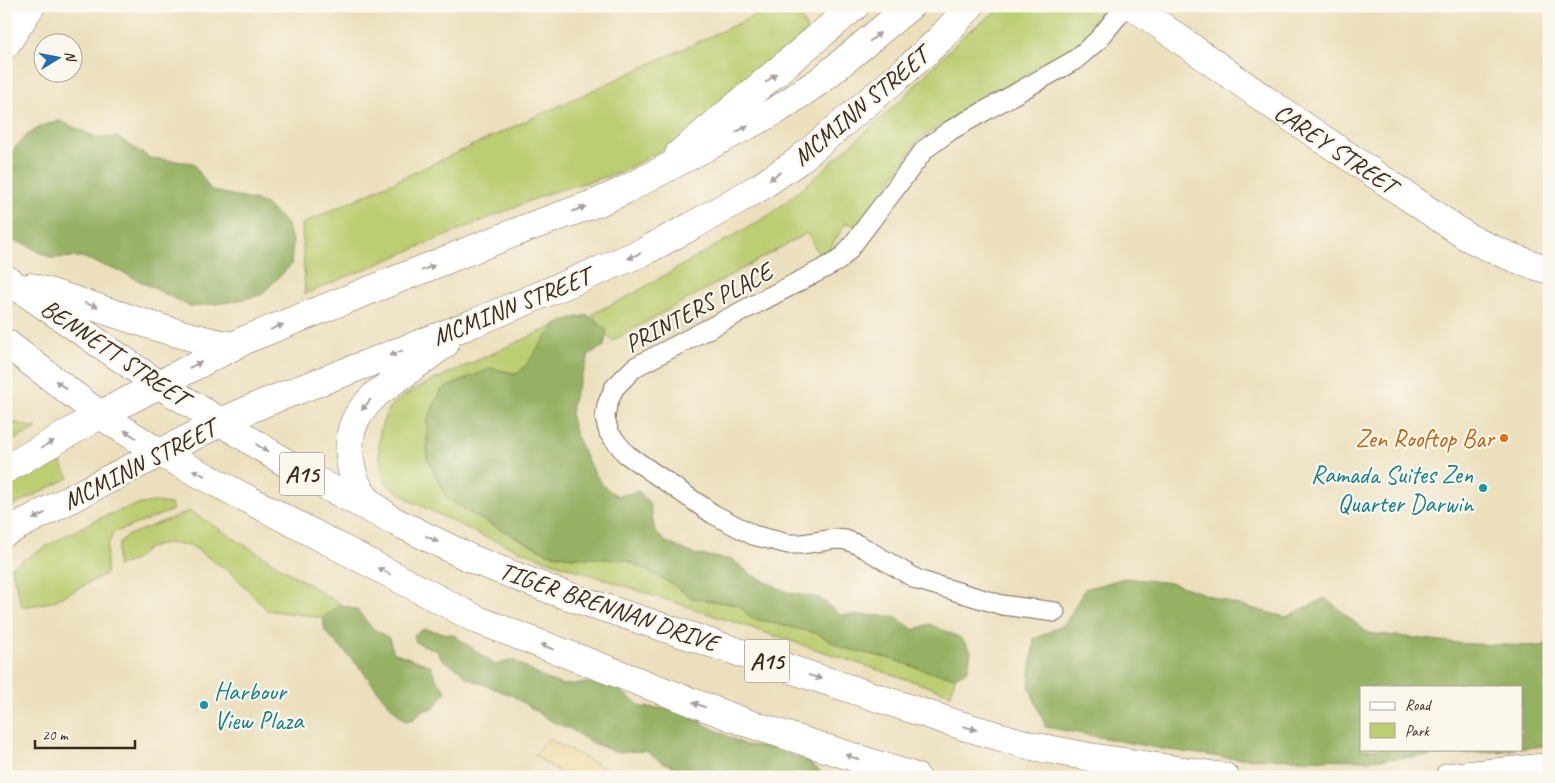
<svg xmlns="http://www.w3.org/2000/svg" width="1555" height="783" viewBox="0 0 1555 783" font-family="Caveat,sans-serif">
  <rect width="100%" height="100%" fill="#fbf7ec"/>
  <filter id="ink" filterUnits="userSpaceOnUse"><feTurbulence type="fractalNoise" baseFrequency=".02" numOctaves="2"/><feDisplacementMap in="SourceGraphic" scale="10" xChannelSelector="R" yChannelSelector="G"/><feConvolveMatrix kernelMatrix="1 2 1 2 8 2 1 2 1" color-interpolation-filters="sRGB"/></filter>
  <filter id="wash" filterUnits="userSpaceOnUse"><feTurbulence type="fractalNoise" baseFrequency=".0096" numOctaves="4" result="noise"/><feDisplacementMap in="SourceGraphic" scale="20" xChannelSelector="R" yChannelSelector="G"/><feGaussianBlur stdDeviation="1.12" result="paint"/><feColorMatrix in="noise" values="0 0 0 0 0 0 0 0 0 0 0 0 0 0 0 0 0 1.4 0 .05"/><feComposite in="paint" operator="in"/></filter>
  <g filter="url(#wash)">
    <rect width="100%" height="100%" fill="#ebdfbc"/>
    <path fill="#bcce72" stroke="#7c7c48" d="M 776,6 L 795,6 L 808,31 L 685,137 L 620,173 L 549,193 L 305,294 L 302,224 Z
      M 1004,6 L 1095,6 L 1101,14 L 1097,28 L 1083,41 L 919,139 L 860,227 L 846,223 L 822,261 L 807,233 L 612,341 L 592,314 L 629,296 L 771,214 L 805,186 L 900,101 L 965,34 Z
      M 562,322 L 543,341 L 528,365 L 517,374 L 491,368 L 427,420 L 427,458 L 447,498 L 478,518 L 547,553 L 572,557 L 626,560 L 672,584 L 691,598 L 738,605 L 751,618 L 816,633 L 843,648 L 888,658 L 927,671 L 955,677 L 951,694 L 549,561 L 485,537 L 411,501 L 387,484 L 381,469 L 379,446 L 380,430 L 389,407 L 414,389 Z
      M 6,421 L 37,428 L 6,444 Z
      M 59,459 L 69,478 L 6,509 L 6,488 Z
      M 153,502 L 171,504 L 173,510 L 113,533 L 107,548 L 106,574 L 52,602 L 22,607 L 11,567 C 54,543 104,509 153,502 Z
      M 190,511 L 340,604 L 323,618 L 267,610 L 233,574 L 190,545 L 165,543 L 147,549 L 135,560 L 117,566 C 117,554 116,544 126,536 Z"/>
    <path fill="#95b164" stroke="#686e41" d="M 60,121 L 98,138 L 117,137 L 150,158 L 193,163 L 211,190 L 264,203 L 286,223 L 293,242 L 291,265 L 261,295 L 231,302 L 191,307 L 126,274 L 82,257 L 51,258 L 27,245 L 6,238 L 6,183 L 8,182 L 11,152 L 26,136 L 41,126 Z
      M 588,315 L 607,330 L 604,346 L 589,354 C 585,374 572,393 571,414 C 571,430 592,472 603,485 C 606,489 613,493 618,496 L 639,491 L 650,504 L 655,532 L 666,542 L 694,554 L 733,560 L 752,575 L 789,593 L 820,598 L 840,615 L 894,616 L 914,630 L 929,624 L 961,638 L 971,651 L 968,670 L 955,677 L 927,671 L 888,658 L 843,648 L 816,633 L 751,618 L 738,605 L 691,598 L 672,584 L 626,560 L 572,557 L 547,553 L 478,518 L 447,498 L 427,458 L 427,420 L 442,389 L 491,368 L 517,374 C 535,359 543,334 561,322 C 568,318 580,317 588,315 Z
      M 1125,578 L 1172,583 L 1231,603 L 1286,617 L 1325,598 L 1368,633 L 1469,644 L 1540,646 L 1549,643 L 1549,745 L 1521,749 L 1521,687 L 1361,687 L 1361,749 L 1516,749 L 1502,751 L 1369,760 L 1229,758 L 1162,749 L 1046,727 L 1029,687 L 1034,639 L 1065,624 L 1085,589 Z
      M 340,604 L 357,610 L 372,628 L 389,638 L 393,652 L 431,666 L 436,679 L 446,691 L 433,709 L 422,710 L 414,719 L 405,721 L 384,699 L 362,670 L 325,631 L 323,618 Z
      M 424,629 L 454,635 L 495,665 L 513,660 L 544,678 L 563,685 L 587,683 L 615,687 L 642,707 L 675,709 L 745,745 L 770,747 L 809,762 L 827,777 L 695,777 L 692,774 L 662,762 L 646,751 L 616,752 L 593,743 L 570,729 L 551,721 L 513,696 L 467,678 L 460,670 L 443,660 L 437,651 L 416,642 L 414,635 Z"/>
    <path fill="#eeda9e" stroke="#94825e" d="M 548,739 L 622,777 L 566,777 L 535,755 Z"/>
  </g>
  <g filter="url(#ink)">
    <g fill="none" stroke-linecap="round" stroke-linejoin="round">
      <defs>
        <path id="service" d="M 1055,612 L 1002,605 L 918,580 L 859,545 L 846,540 L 835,539 L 802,544 L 788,544 L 753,535 L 713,514 L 626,454 L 609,433 L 605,418 L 607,405 L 614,388 L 635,367 L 838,261 L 847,252 L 925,149 L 951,130 L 1075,60 L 1098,40 L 1126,6"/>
        <path id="minor" d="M 1133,6 L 1274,106 L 1466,236 C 1493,251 1520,261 1549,270
          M 6,44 L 31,6
          M 679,154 L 855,6
          M 6,469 L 100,415
          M 6,532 L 160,453"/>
        <path id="tertiary" d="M 6,279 L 158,384 L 221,422
          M 31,287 C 98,306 163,333 232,346
          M 6,343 L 100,415 L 160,453 L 221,422 L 264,403 L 474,323 L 643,252 L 692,226 L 760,187 L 798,161 L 906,70 L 939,40 L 970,6
          M 100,415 L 247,339 L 529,227 L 599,202 L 625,190 L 777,110 L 821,80 L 910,6
          M 384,514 C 377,508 369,503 364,496 C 348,475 344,438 358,415 C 363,407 369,401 376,394 L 445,344"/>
        <path id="primary" d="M 221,422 L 305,475 L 388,518 L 472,559 L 559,593 L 963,726 L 1032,746 L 1090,757 L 1225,777
          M 160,453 L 478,620 L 747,723 L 916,777
          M 1449,777 L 1549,767"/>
      </defs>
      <use href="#service" stroke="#796955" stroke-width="21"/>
      <use href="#minor" stroke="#796955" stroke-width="29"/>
      <use href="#tertiary" stroke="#796955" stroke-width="29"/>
      <use href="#primary" stroke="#796955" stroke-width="29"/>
      <use href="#service" stroke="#fff" stroke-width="19"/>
      <use href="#minor" stroke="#fff" stroke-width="28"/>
      <use href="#tertiary" stroke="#fff" stroke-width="28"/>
      <use href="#primary" stroke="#fff" stroke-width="28"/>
    </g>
    <defs><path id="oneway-solid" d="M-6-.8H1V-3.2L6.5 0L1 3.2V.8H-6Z" transform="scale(1.25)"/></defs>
    <g fill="#a79f9a">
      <use href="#oneway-solid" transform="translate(875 37) rotate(-39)"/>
      <use href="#oneway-solid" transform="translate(771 78) rotate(-40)"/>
      <use href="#oneway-solid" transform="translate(742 129) rotate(-28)"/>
      <use href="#oneway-solid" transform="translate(775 176) rotate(146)"/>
      <use href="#oneway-solid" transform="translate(579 209) rotate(-20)"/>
      <use href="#oneway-solid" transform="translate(634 256) rotate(157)"/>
      <use href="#oneway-solid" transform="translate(428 268) rotate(-22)"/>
      <use href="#oneway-solid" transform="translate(91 305) rotate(17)"/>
      <use href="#oneway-solid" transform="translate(277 327) rotate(-22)"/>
      <use href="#oneway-solid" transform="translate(396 353) rotate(159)"/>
      <use href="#oneway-solid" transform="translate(195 365) rotate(-27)"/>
      <use href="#oneway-solid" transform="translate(61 385) rotate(-143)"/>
      <use href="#oneway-solid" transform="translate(366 405) rotate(130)"/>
      <use href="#oneway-solid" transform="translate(130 434) rotate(-148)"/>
      <use href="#oneway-solid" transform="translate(48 444) rotate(-30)"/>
      <use href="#oneway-solid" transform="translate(262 448) rotate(32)"/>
      <use href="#oneway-solid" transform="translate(199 473) rotate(-153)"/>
      <use href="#oneway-solid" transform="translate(39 516) rotate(153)"/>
      <use href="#oneway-solid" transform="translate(432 539) rotate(26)"/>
      <use href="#oneway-solid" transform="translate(384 571) rotate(-152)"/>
      <use href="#oneway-solid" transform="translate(547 647) rotate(-159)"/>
      <use href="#oneway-solid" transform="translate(815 677) rotate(18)"/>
      <use href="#oneway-solid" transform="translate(699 705) rotate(-159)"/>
      <use href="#oneway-solid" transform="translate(970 728) rotate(16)"/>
      <use href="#oneway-solid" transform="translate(852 757) rotate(-162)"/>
    </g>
  </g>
  <circle fill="#e8710a" stroke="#fbf7ec" stroke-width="2" cx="1504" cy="438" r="5"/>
  <g fill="#0f9aa8" stroke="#fbf7ec" stroke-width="2">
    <circle cx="1483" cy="488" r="5"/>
    <circle cx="204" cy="705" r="5"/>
  </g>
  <g text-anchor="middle" stroke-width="4.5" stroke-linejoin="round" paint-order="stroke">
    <g fill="#fbf7ec" stroke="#75685c" stroke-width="1">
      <rect x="279.5" y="452.5" width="45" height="43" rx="4"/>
      <rect x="744.5" y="639.5" width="45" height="43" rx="4"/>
    </g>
    <g font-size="24" font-weight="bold" fill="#3b2a1e">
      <text x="302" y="482">A15</text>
      <text x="767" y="669">A15</text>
    </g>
    <g font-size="25" fill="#3b2a1e" stroke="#fbf7ec">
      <text transform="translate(860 106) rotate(-40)" y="9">MCMINN STREET</text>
      <text transform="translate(1336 148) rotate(34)" y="9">CAREY STREET</text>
      <text transform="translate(511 306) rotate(-22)" y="9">MCMINN STREET</text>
      <text transform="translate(698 307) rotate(-28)" y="9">PRINTERS PLACE</text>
      <text transform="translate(115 352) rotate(34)" y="9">BENNETT STREET</text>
      <text transform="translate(139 464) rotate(-27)" y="9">MCMINN STREET</text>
      <text transform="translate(609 606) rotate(19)" y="9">TIGER BRENNAN DRIVE</text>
    </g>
    <g font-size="25" fill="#c56008" stroke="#fbf7ec" text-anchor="end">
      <text x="1494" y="447">Zen Rooftop Bar</text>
    </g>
    <g font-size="25" fill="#0d838f" stroke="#fbf7ec" text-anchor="end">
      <text x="1473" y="483">Ramada Suites Zen<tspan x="1473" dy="29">Quarter Darwin</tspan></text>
      <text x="214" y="700" text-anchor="start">Harbour<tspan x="214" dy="29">View Plaza</tspan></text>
    </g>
  </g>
  <rect width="1555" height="783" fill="none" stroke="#fbf7ec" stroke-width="25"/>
  <rect x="1360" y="686" width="162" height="65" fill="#fbf7ec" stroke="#aea59a"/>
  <rect x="1370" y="702" width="25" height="8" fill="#ffffff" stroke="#aea59a"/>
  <text x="1405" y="710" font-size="15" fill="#3b2a1e">Road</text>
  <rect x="1370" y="723" width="25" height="15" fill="#bcce72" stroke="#aea59a"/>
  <text x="1405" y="736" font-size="15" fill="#3b2a1e">Park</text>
  <g transform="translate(58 58) rotate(80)"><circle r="24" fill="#fbf7ec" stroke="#aea59a"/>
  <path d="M0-4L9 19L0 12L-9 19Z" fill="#1f6fb2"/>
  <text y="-8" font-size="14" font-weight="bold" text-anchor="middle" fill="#3b2a1e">N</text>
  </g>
  <path d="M35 740v8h100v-8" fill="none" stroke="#3b2a1e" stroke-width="2.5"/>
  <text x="42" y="740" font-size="15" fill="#3b2a1e" stroke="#fbf7ec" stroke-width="4" paint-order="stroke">20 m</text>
</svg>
